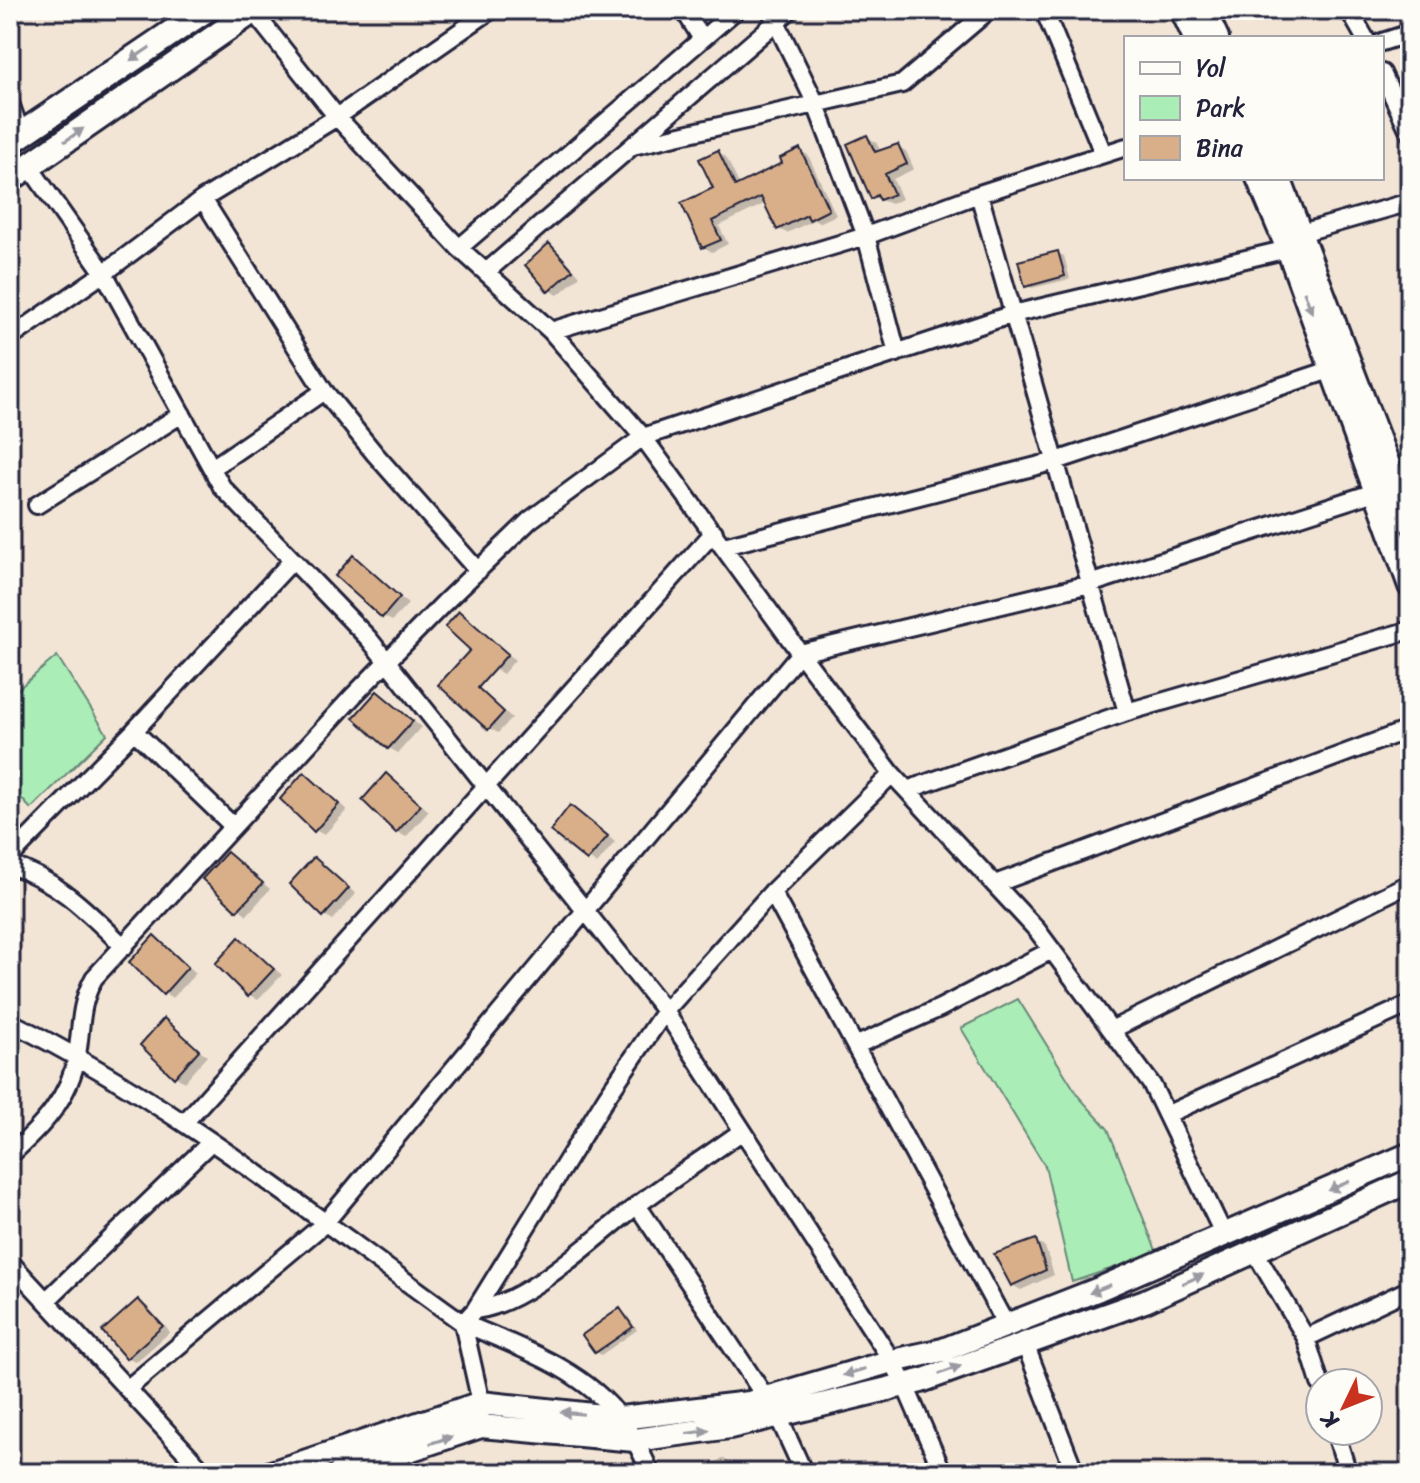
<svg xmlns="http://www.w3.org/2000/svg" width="1420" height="1483" viewBox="0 0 1420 1483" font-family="Sriracha,sans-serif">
  <rect width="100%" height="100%" fill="#f2e5d6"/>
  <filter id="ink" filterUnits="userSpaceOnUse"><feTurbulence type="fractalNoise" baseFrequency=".0125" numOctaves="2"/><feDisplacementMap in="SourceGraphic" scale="16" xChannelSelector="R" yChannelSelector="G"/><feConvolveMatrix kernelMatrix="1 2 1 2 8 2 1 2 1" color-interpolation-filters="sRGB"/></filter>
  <g filter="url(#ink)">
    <path fill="#abedb6" stroke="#668878" stroke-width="2" d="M 57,656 L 107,734 L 31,809 L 10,786 L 10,696 Z
      M 1018,999 L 1079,1097 L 1108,1129 L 1157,1253 L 1072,1282 L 1045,1166 L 961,1028 Z"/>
    <path fill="#0003" d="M 867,137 L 876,142 L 881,152 L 897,146 L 906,151 L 914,169 L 893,179 L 902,199 L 891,204 L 873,197 Z
      M 800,151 L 808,155 L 836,215 L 819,223 L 814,220 L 787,233 L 778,229 L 766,203 L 719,226 L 728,244 L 712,252 L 704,247 L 716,189 L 718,152 L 726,157 L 740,186 L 785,163 Z
      M 549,246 L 558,251 L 580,276 L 558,295 L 549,290 Z
      M 1058,253 L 1064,256 L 1070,279 L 1032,288 L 1027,285 Z
      M 354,558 L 408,604 L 392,621 L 383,616 Z
      M 460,613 L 515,660 L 503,674 L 495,669 Z
      M 464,674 L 512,718 L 498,733 L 489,728 Z
      M 378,693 L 421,727 L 398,753 L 389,748 Z
      M 305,774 L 347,810 L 324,835 L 315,830 Z
      M 387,776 L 429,811 L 406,837 L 397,832 Z
      M 580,813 L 615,842 L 597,864 L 553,831 Z
      M 314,859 L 356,894 L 333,920 L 324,915 Z
      M 236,860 L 270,889 L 247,915 L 205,879 Z
      M 154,937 L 196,973 L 173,998 L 164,993 Z
      M 239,939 L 282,975 L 258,1000 L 250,995 Z
      M 165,1021 L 207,1056 L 184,1082 L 175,1076 Z
      M 1036,1241 L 1045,1247 L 1054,1275 L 1021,1290 L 1012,1285 Z
      M 138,1301 L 147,1306 L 170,1332 L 136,1362 L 128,1357 Z
      M 620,1311 L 626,1314 L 637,1330 L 601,1355 L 596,1352 Z
      M 722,1458 L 731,1463 L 738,1473 L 702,1473 Z"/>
    <path fill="#d9af8a" stroke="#22223b" stroke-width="2" d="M 867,135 L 875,152 L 898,144 L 907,164 L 885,174 L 894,194 L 880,200 L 877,195 L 871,199 L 847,144 Z
      M 800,148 L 829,210 L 809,220 L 807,215 L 777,230 L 761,197 L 712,221 L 721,240 L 702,248 L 681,203 L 713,188 L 699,159 L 718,150 L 735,186 L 782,163 L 780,158 Z
      M 549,243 L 573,270 L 548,292 L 525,265 Z
      M 1058,251 L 1065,276 L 1025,287 L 1018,261 Z
      M 353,555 L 400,597 L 382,618 L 335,576 Z
      M 459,611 L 508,654 L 478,688 L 504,712 L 488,730 L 438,685 L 470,650 L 445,627 Z
      M 377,691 L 413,721 L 388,749 L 353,718 Z
      M 304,772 L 339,804 L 314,832 L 280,799 Z
      M 386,773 L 421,805 L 396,833 L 362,800 Z
      M 570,805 L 608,836 L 587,861 L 550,831 Z
      M 227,852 L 263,883 L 237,911 L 202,879 Z
      M 314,857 L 349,888 L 323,917 L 289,884 Z
      M 154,935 L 188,967 L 163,995 L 129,962 Z
      M 239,937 L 274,969 L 248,997 L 215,964 Z
      M 164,1018 L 199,1050 L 174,1078 L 140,1045 Z
      M 1036,1239 L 1046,1270 L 1011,1286 L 994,1254 Z
      M 138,1299 L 163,1326 L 126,1359 L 102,1331 Z
      M 620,1308 L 633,1327 L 595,1353 L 582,1335 Z"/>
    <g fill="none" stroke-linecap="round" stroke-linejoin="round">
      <defs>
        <path id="minor" d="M 252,10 L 337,117 L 459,248 L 551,331 L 643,437 L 800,653 L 892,774 L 1037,930 L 1152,1085 L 1224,1235
          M 684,10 L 702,39
          M 770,10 L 815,102 L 866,236 L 897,353
          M 1044,10 L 1103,153
          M 1349,10 L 1365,38
          M 1382,42 L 1410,33
          M 1382,73 L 1410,133
          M 10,103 L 21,134
          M 637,145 L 902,84 L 989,10
          M 29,166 L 104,273 L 222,487 L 369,639 L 665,1011 L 892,1361 L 904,1383 L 943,1473
          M 979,194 L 1127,712
          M 203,199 L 324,391 L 375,454 L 478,571
          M 1301,233 L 1410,202
          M 459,248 L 736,10
          M 486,272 L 790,10
          M 551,331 L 866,236 L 979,194 L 1126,147
          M 10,338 L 104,273 L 203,199 L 337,117 L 491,10
          M 212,468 L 324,391
          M 37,505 L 182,414
          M 724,546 L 1056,461 L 1333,369
          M 134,731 L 233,826
          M 907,790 L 1127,712 L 1410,630
          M 10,857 L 134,731 L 291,562
          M 10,865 C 58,880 89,913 124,947
          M 995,884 L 1410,729
          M 772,892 L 1006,1325
          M 10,1022 C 173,1102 316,1218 463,1323 L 481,1403 L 481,1413
          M 1111,1030 L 1410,883
          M 857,1045 L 940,1008 L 1052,950
          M 1168,1114 L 1410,1004
          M 184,1123 L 714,532
          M 10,1155 C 41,1128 70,1098 77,1055 C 82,1025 79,1006 94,978 L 354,695 L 444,603 L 530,520 L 643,437 L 1013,314 L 1288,249
          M 637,1205 L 778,1416 L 804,1473
          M 1255,1252 L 1306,1338 L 1320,1383
          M 10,1262 L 205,1473
          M 46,1301 L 211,1142
          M 475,1310 C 526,1305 593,1239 635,1207 C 669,1181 706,1157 741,1132
          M 1306,1338 L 1410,1289
          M 1025,1344 L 1075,1473
          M 127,1389 L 324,1224 L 800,653 L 1090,584 L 1378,491
          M 1335,1431 L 1348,1473
          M 651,1473 C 642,1455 634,1435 621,1419 C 584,1369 518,1347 463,1323 L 475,1310 L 607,1096 L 665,1011 L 772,892 L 892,774"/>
        <path id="tertiary" d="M 1182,10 L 1195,38
          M 1204,10 L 1217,38
          M 1258,178 L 1288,249 L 1410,586
          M 1279,178 L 1410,522
          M 271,1473 L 481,1403 L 621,1418 L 749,1403 L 892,1361 L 943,1350 L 1099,1289 L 1410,1154
          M 340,1473 L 481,1426 L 635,1440 L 730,1427 L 921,1381 L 1145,1301 L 1410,1181"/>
        <path id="secondary" d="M 10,142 L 205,10
          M 10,179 L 254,10"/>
      </defs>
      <use href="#minor" stroke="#22223b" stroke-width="22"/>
      <use href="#tertiary" stroke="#22223b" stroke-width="28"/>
      <use href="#secondary" stroke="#22223b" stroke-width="30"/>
      <use href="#minor" stroke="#fdfcf7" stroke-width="16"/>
      <use href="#tertiary" stroke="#fdfcf7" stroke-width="22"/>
      <use href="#secondary" stroke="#fdfcf7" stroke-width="24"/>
    </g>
    <defs><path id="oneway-solid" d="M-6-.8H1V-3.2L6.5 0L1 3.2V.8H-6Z" transform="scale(2)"/></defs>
    <g fill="#9a9aa2">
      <use href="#oneway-solid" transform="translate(140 54) rotate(146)"/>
      <use href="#oneway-solid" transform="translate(74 135) rotate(-35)"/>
      <use href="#oneway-solid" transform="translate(1308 302) rotate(70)"/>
      <use href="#oneway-solid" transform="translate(1339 1186) rotate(156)"/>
      <use href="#oneway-solid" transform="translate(1193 1279) rotate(-24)"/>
      <use href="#oneway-solid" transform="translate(1100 1289) rotate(158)"/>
      <use href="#oneway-solid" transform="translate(950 1370) rotate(-20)"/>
      <use href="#oneway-solid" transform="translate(854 1372) rotate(163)"/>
      <use href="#oneway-solid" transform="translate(572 1413) rotate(-174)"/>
      <use href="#oneway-solid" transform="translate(698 1432) rotate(-8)"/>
      <use href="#oneway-solid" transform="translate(441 1440) rotate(-18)"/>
    </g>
  </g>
  <rect width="1420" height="1483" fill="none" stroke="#fdfcf7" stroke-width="40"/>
  <rect x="20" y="20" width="1380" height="1443" fill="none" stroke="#22223b" stroke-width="3" filter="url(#ink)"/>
  <rect x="1124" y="36" width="260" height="144" fill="#fdfcf7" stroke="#a5a5ac" stroke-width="2"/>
  <rect x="1140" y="62" width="40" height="12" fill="#fdfcf7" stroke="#a5a5ac" stroke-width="2"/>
  <text x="1196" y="76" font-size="24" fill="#22223b">Yol</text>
  <rect x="1140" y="96" width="40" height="24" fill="#abedb6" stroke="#a5a5ac" stroke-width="2"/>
  <text x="1196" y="116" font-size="24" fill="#22223b">Park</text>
  <rect x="1140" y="136" width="40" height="24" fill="#d9af8a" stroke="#a5a5ac" stroke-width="2"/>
  <text x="1196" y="156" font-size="24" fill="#22223b">Bina</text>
  <g transform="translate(1344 1407) rotate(227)"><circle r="38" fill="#fdfcf7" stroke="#a5a5ac" stroke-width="2"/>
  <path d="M0-6L14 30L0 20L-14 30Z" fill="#c8321e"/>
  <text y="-12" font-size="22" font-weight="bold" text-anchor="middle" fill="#22223b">K</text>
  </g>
</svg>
